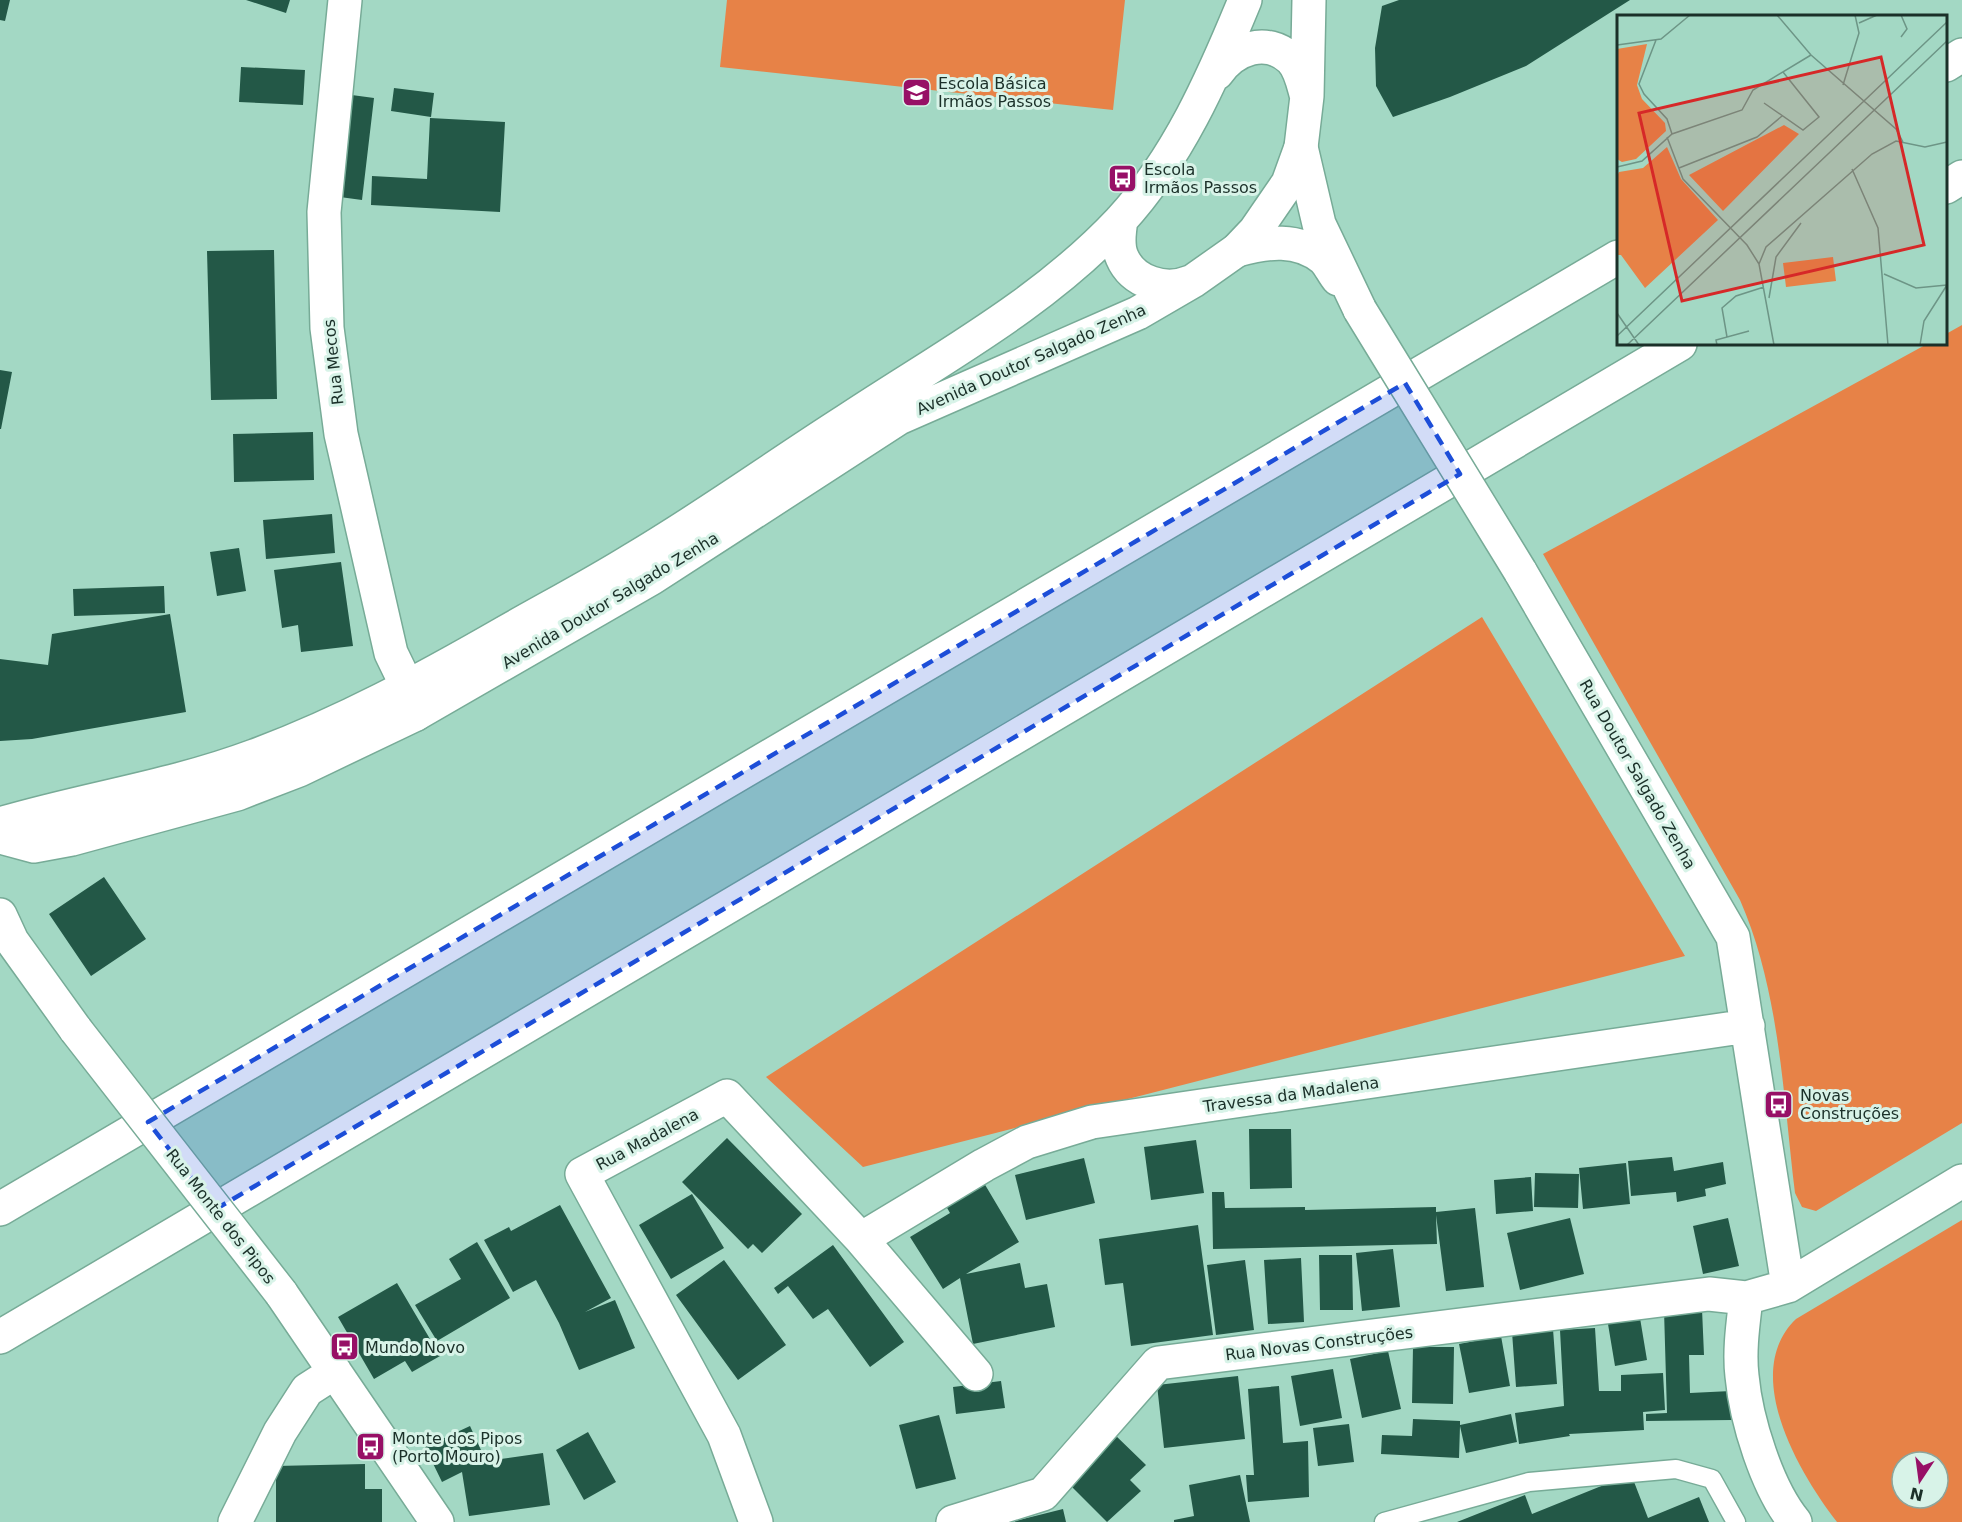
<svg xmlns="http://www.w3.org/2000/svg" width="1962" height="1522" viewBox="0 0 1962 1522" font-family="'DejaVu Sans',sans-serif">
  <rect width="100%" height="100%" fill="#a3d8c4"/>
  <path fill="#e78247" fill-rule="evenodd" d="M 727,0 L 1125,0 L 1113,110 L 720,67 Z
    M 1962,325 L 1962,1123 L 1816,1211 L 1802,1207 L 1795,1193 C 1783,1096 1780,991 1740,900 L 1543,554 L 1927,344 L 1946,344 L 1946,334 Z
    M 1482,617 L 1685,956 L 863,1167 L 766,1077 Z
    M 1962,1220 L 1962,1522 L 1837,1522 C 1799,1473 1740,1373 1796,1319 ZM 1902,1462 L 1938,1462 L 1938,1498 L 1902,1498 Z"/>
  <path fill="#235847" d="M 0,0 L 10,0 L 5,21 L 0,20 Z
    M 246,0 L 290,0 L 286,13 Z
    M 1399,0 L 1630,0 L 1526,66 L 1450,97 L 1393,117 L 1376,86 L 1375,48 L 1382,6 Z
    M 241,67 L 305,70 L 303,105 L 239,102 Z
    M 394,88 L 434,93 L 431,117 L 391,111 Z
    M 337,93 L 374,98 L 362,200 L 325,195 Z
    M 430,118 L 505,122 L 500,212 L 371,205 L 372,176 L 427,179 Z
    M 274,250 L 277,399 L 211,400 L 207,251 Z
    M 0,370 L 12,372 L 1,429 L 0,429 Z
    M 313,432 L 314,480 L 234,482 L 233,434 Z
    M 332,514 L 335,553 L 266,559 L 263,520 Z
    M 239,548 L 246,591 L 217,596 L 210,552 Z
    M 341,562 L 353,646 L 301,652 L 298,625 L 282,628 L 274,570 Z
    M 164,586 L 165,613 L 74,616 L 73,589 Z
    M 170,614 L 186,712 L 32,739 L 0,741 L 0,659 L 48,665 L 52,634 Z
    M 104,877 L 146,939 L 91,976 L 49,914 Z
    M 1249,1129 L 1291,1129 L 1292,1188 L 1250,1189 Z
    M 727,1138 L 802,1214 L 762,1253 L 753,1244 L 748,1249 L 682,1182 Z
    M 1196,1140 L 1204,1193 L 1151,1200 L 1144,1147 Z
    M 1672,1157 L 1674,1171 L 1723,1162 L 1726,1184 L 1705,1189 L 1706,1196 L 1677,1202 L 1676,1192 L 1631,1196 L 1628,1161 Z
    M 1084,1158 L 1095,1203 L 1026,1220 L 1015,1175 Z
    M 1626,1163 L 1630,1204 L 1583,1209 L 1579,1168 Z
    M 1535,1173 L 1579,1174 L 1578,1208 L 1534,1207 Z
    M 1531,1177 L 1533,1211 L 1496,1214 L 1494,1180 Z
    M 984,1183 L 1019,1242 L 966,1274 L 1020,1263 L 1025,1288 L 1047,1284 L 1055,1327 L 973,1344 L 960,1278 L 943,1289 L 910,1237 L 950,1213 L 946,1206 Z
    M 1212,1192 L 1224,1192 L 1225,1208 L 1305,1207 L 1305,1210 L 1436,1207 L 1436,1212 L 1475,1208 L 1484,1287 L 1446,1291 L 1436,1215 L 1437,1244 L 1213,1249 Z
    M 692,1194 L 724,1248 L 671,1279 L 639,1225 Z
    M 560,1205 L 611,1298 L 585,1312 L 615,1300 L 635,1348 L 579,1370 L 559,1323 L 536,1280 L 513,1292 L 484,1240 L 509,1227 L 511,1231 Z
    M 1570,1218 L 1584,1274 L 1520,1290 L 1507,1233 Z
    M 1728,1218 L 1739,1266 L 1703,1274 L 1693,1226 Z
    M 1198,1225 L 1213,1335 L 1131,1346 L 1123,1283 L 1105,1285 L 1099,1239 Z
    M 477,1242 L 510,1298 L 437,1341 L 415,1305 L 461,1279 L 449,1259 Z
    M 833,1245 L 904,1342 L 870,1367 L 828,1309 L 813,1319 L 788,1286 L 778,1294 L 774,1288 Z
    M 1393,1249 L 1400,1307 L 1362,1311 L 1356,1253 Z
    M 1319,1255 L 1352,1255 L 1353,1310 L 1320,1310 Z
    M 1301,1258 L 1304,1322 L 1268,1324 L 1264,1260 Z
    M 724,1260 L 786,1345 L 738,1380 L 676,1295 Z
    M 1245,1260 L 1254,1330 L 1216,1335 L 1207,1265 Z
    M 397,1283 L 440,1356 L 412,1372 L 405,1361 L 374,1379 L 338,1317 Z
    M 1702,1309 L 1704,1355 L 1689,1355 L 1690,1393 L 1731,1391 L 1732,1420 L 1646,1421 L 1646,1414 L 1667,1413 L 1664,1310 Z
    M 1639,1312 L 1647,1360 L 1615,1366 L 1607,1318 Z
    M 1595,1328 L 1599,1391 L 1621,1391 L 1621,1375 L 1663,1373 L 1665,1410 L 1643,1412 L 1644,1430 L 1569,1434 L 1570,1436 L 1519,1444 L 1515,1413 L 1564,1406 L 1560,1330 Z
    M 1553,1329 L 1557,1384 L 1516,1387 L 1512,1332 Z
    M 1501,1336 L 1510,1386 L 1469,1393 L 1459,1344 Z
    M 1413,1347 L 1454,1347 L 1453,1404 L 1412,1403 Z
    M 1388,1351 L 1401,1409 L 1362,1418 L 1350,1359 Z
    M 1333,1369 L 1342,1418 L 1300,1426 L 1291,1376 Z
    M 1238,1376 L 1245,1439 L 1164,1448 L 1157,1385 Z
    M 1001,1381 L 1005,1408 L 956,1414 L 953,1387 Z
    M 1279,1386 L 1283,1443 L 1308,1441 L 1309,1497 L 1248,1502 L 1246,1475 L 1254,1475 L 1248,1389 Z
    M 1511,1414 L 1517,1442 L 1466,1453 L 1460,1426 L 1459,1458 L 1381,1454 L 1382,1435 L 1412,1436 L 1413,1419 L 1460,1421 L 1460,1425 Z
    M 939,1415 L 956,1479 L 916,1489 L 899,1425 Z
    M 1349,1424 L 1354,1462 L 1318,1466 L 1313,1428 Z
    M 470,1426 L 486,1461 L 543,1453 L 550,1505 L 469,1516 L 462,1472 L 442,1482 L 425,1447 Z
    M 588,1432 L 616,1482 L 584,1500 L 556,1450 Z
    M 1112,1432 L 1146,1465 L 1130,1480 L 1141,1491 L 1107,1522 L 1065,1480 Z
    M 365,1464 L 365,1489 L 382,1489 L 382,1522 L 276,1522 L 276,1466 Z
    M 1631,1474 L 1648,1518 L 1699,1497 L 1709,1522 L 1457,1522 L 1525,1495 L 1532,1514 Z
    M 1240,1475 L 1250,1522 L 1174,1522 L 1174,1520 L 1194,1516 L 1189,1485 Z
    M 1063,1509 L 1066,1522 L 1015,1522 L 1015,1521 Z"/>
  <g fill="none" stroke-linecap="round" stroke-linejoin="round">
    <defs>
      <path id="service" d="M 1384,1522 L 1529,1482 L 1676,1469 L 1712,1479 L 1736,1522"/>
      <path id="minor" d="M 345,0 L 324,212 L 327,328 L 341,434 L 391,653 L 407,686 L 416,714
        M 1301,147 L 1319,224 L 1360,310
        M 1237,250 C 1266,242 1298,237 1324,259 C 1329,264 1333,273 1338,279
        M 1520,571 L 1733,937 L 1788,1286
        M 0,915 L 12,941 L 76,1030
        M 861,1239 L 984,1165 L 1027,1142 L 1092,1122 L 1748,1026
        M 281,1293 L 437,1522
        M 1746,1298 C 1743,1324 1739,1351 1742,1376 C 1746,1420 1767,1488 1795,1522
        M 235,1522 L 280,1432 L 307,1390 L 335,1372
        M 756,1522 L 724,1435 L 582,1174 L 727,1096 L 861,1239 L 976,1374
        M 953,1522 L 1043,1494 L 1158,1363 L 1709,1294 L 1746,1298 L 1788,1286 L 1962,1181"/>
      <path id="secondary" d="M 1217,73 C 1234,49 1266,36 1291,59 C 1300,68 1303,83 1306,94
        M 1121,220 C 1119,232 1117,246 1122,257 C 1133,283 1166,292 1190,282
        M 0,824 C 84,799 171,787 254,756 C 341,724 424,679 504,633 C 546,609 590,586 632,560 C 705,517 774,467 846,421 C 941,358 1041,305 1120,221 C 1178,158 1213,78 1245,0
        M 0,837 L 34,846 L 72,839 L 237,794 L 299,770 L 416,714 L 652,578 L 899,418 L 1138,313 L 1193,281 L 1237,250 L 1255,231 L 1288,183 L 1301,147 L 1307,96 L 1309,0"/>
      <path id="motorway" d="M 1946,65 L 1962,55
        M 1946,187 L 1962,177
        M 0,1209 L 1618,257
        M 0,1337 L 1680,344"/>
    </defs>
    <use href="#service" stroke="#77ab97" stroke-width="21"/>
    <use href="#minor" stroke="#77ab97" stroke-width="36"/>
    <use href="#secondary" stroke="#77ab97" stroke-width="36"/>
    <use href="#motorway" stroke="#77ab97" stroke-width="36"/>
    <use href="#service" stroke="#fff" stroke-width="18"/>
    <use href="#minor" stroke="#fff" stroke-width="33"/>
    <use href="#secondary" stroke="#fff" stroke-width="33"/>
    <use href="#motorway" stroke="#fff" stroke-width="33"/>
    <defs>
      <path id="minor-bridge" d="M 1360,310 L 1520,571
        M 76,1030 L 281,1293"/>
    </defs>
    <use href="#minor-bridge" stroke="#77ab97" stroke-width="36" stroke-linecap="butt"/>
    <use href="#minor-bridge" stroke="#fff" stroke-width="33"/>
  </g>
  <path fill="#1d4ed8" fill-opacity="0.2" stroke="#1d4ed8" stroke-width="4.5" stroke-dasharray="12 8" stroke-linejoin="round" d="M 1405,383 L 1460,474 L 216,1209 L 148,1122 Z"/>
  <defs>
    <symbol id="school-square" viewBox="-11 -11 22 22"><rect x="-9" y="-9" width="18" height="18" rx="4" fill="#971066" stroke="#d8f3e8"/><path d="M0-5L7-2L0 1L-7-2ZM-4 1L0 2.5L4 1V4Q0 6-4 4Z" fill="#fff"/></symbol>
    <symbol id="bus-square" viewBox="-11 -11 22 22"><rect x="-9" y="-9" width="18" height="18" rx="4" fill="#971066" stroke="#d8f3e8"/><path d="M-5-6H5V4H4V6H2V4H-2V6H-4V4H-5ZM-3.5-4V0h7V-4ZM-3.5 1.2v1.5H-2V1.2ZM2 1.2v1.5H3.5V1.2Z" fill="#fff"/></symbol>
  </defs>
  <g fill-rule="evenodd">
    <use href="#school-square" x="900" y="76" width="33" height="33"/>
    <use href="#bus-square" x="1106" y="162" width="33" height="33"/>
    <use href="#bus-square" x="1762" y="1088" width="33" height="33"/>
    <use href="#bus-square" x="328" y="1330" width="33" height="33"/>
    <use href="#bus-square" x="354" y="1430" width="33" height="33"/>
  </g>
  <g text-anchor="middle" stroke-width="6" stroke-linejoin="round" paint-order="stroke">
    <g font-size="16" fill="#1b3029" stroke="#d8f3e8" text-anchor="start">
      <text x="938" y="89">Escola Básica<tspan x="938" dy="18">Irmãos Passos</tspan></text>
      <text x="1144" y="175">Escola<tspan x="1144" dy="18">Irmãos Passos</tspan></text>
      <text x="1800" y="1101">Novas<tspan x="1800" dy="18">Construções</tspan></text>
      <text x="365" y="1353">Mundo Novo</text>
      <text x="392" y="1444">Monte dos Pipos<tspan x="392" dy="18">(Porto Mouro)</tspan></text>
    </g>
    <g font-size="16" fill="#1b3029" stroke="#d8f3e8">
      <text transform="translate(1031 359) rotate(-24)" y="6">Avenida Doutor Salgado Zenha</text>
      <text transform="translate(333 362) rotate(-96)" y="6">Rua Mecos</text>
      <text transform="translate(610 600) rotate(-31)" y="6">Avenida Doutor Salgado Zenha</text>
      <text transform="translate(1638 774) rotate(60)" y="6">Rua Doutor Salgado Zenha</text>
      <text transform="translate(1291 1094) rotate(-8)" y="6">Travessa da Madalena</text>
      <text transform="translate(647 1139) rotate(-28)" y="6">Rua Madalena</text>
      <text transform="translate(221 1216) rotate(52)" y="6">Rua Monte dos Pipos</text>
      <text transform="translate(1319 1343) rotate(-7)" y="6">Rua Novas Construções</text>
    </g>
  </g>
  <g transform="translate(1617 15)">
    <rect width="330" height="330" fill="#a3d8c4"/>
    <path d="M 30,29 L 20,70 L 25,84 L 48,108 L 49,116 L 19,144 L 5,147 L 0,144 L 0,34 ZM 167,110 L 182,119 L 106,196 L 72,160 ZM 50,132 L 64,164 L 101,205 L 28,273 L 4,240 L 0,240 L 0,161 L 2,157 L 26,153 ZM 216,242 L 219,266 L 169,272 L 166,248 Z" fill="#e78247"/>
    <path fill="none" stroke="#6d9586" stroke-width="1.5" d="M 160,0 L 194,40 L 279,114 L 286,127M 242,8 L 260,0M 284,22 L 290,14 L 284,0M 39,25 L 22,69 L 27,79 L 50,104 L 55,119M 0,30 L 44,24 L 73,0M 226,70 L 242,18 L 238,0M 147,88 L 186,115 L 202,102 L 166,57M 50,122 L 66,164 L 130,230 L 142,249M 0,152 L 25,146 L 55,119 L 125,95 L 136,75 L 194,40M 62,153 L 140,122 L 165,101M 235,154 L 261,213 L 271,330M 267,259 L 299,273 L 330,270M 152,283 L 159,242 L 184,208M 0,298 L 22,330M 0,321 L 330,7M 110,322 L 105,293 L 119,281 L 147,272M 10,330 L 330,26M 100,330 L 99,325 L 132,316M 157,330 L 142,249 L 149,232 L 255,139 L 279,126 L 308,132 L 330,127M 303,330 L 307,306 L 330,270"/>
    <path fill="#d62828" fill-opacity="0.15" stroke="#d62828" stroke-width="3" d="M 264,42 L 307,230 L 65,286 L 22,98 Z"/>
    <rect width="330" height="330" fill="none" stroke="#1b3029" stroke-width="3"/>
  </g>
  <g transform="translate(1920 1480) rotate(193)"><circle r="28" fill="#d8f3e8" stroke="#8ca59c" stroke-width="1.5"/>
  <path d="M0-4.5L10 22L0 15L-10 22Z" fill="#971066"/>
  <text y="-9" font-size="16" font-weight="bold" text-anchor="middle" fill="#1b3029">N</text>
  </g>
</svg>
